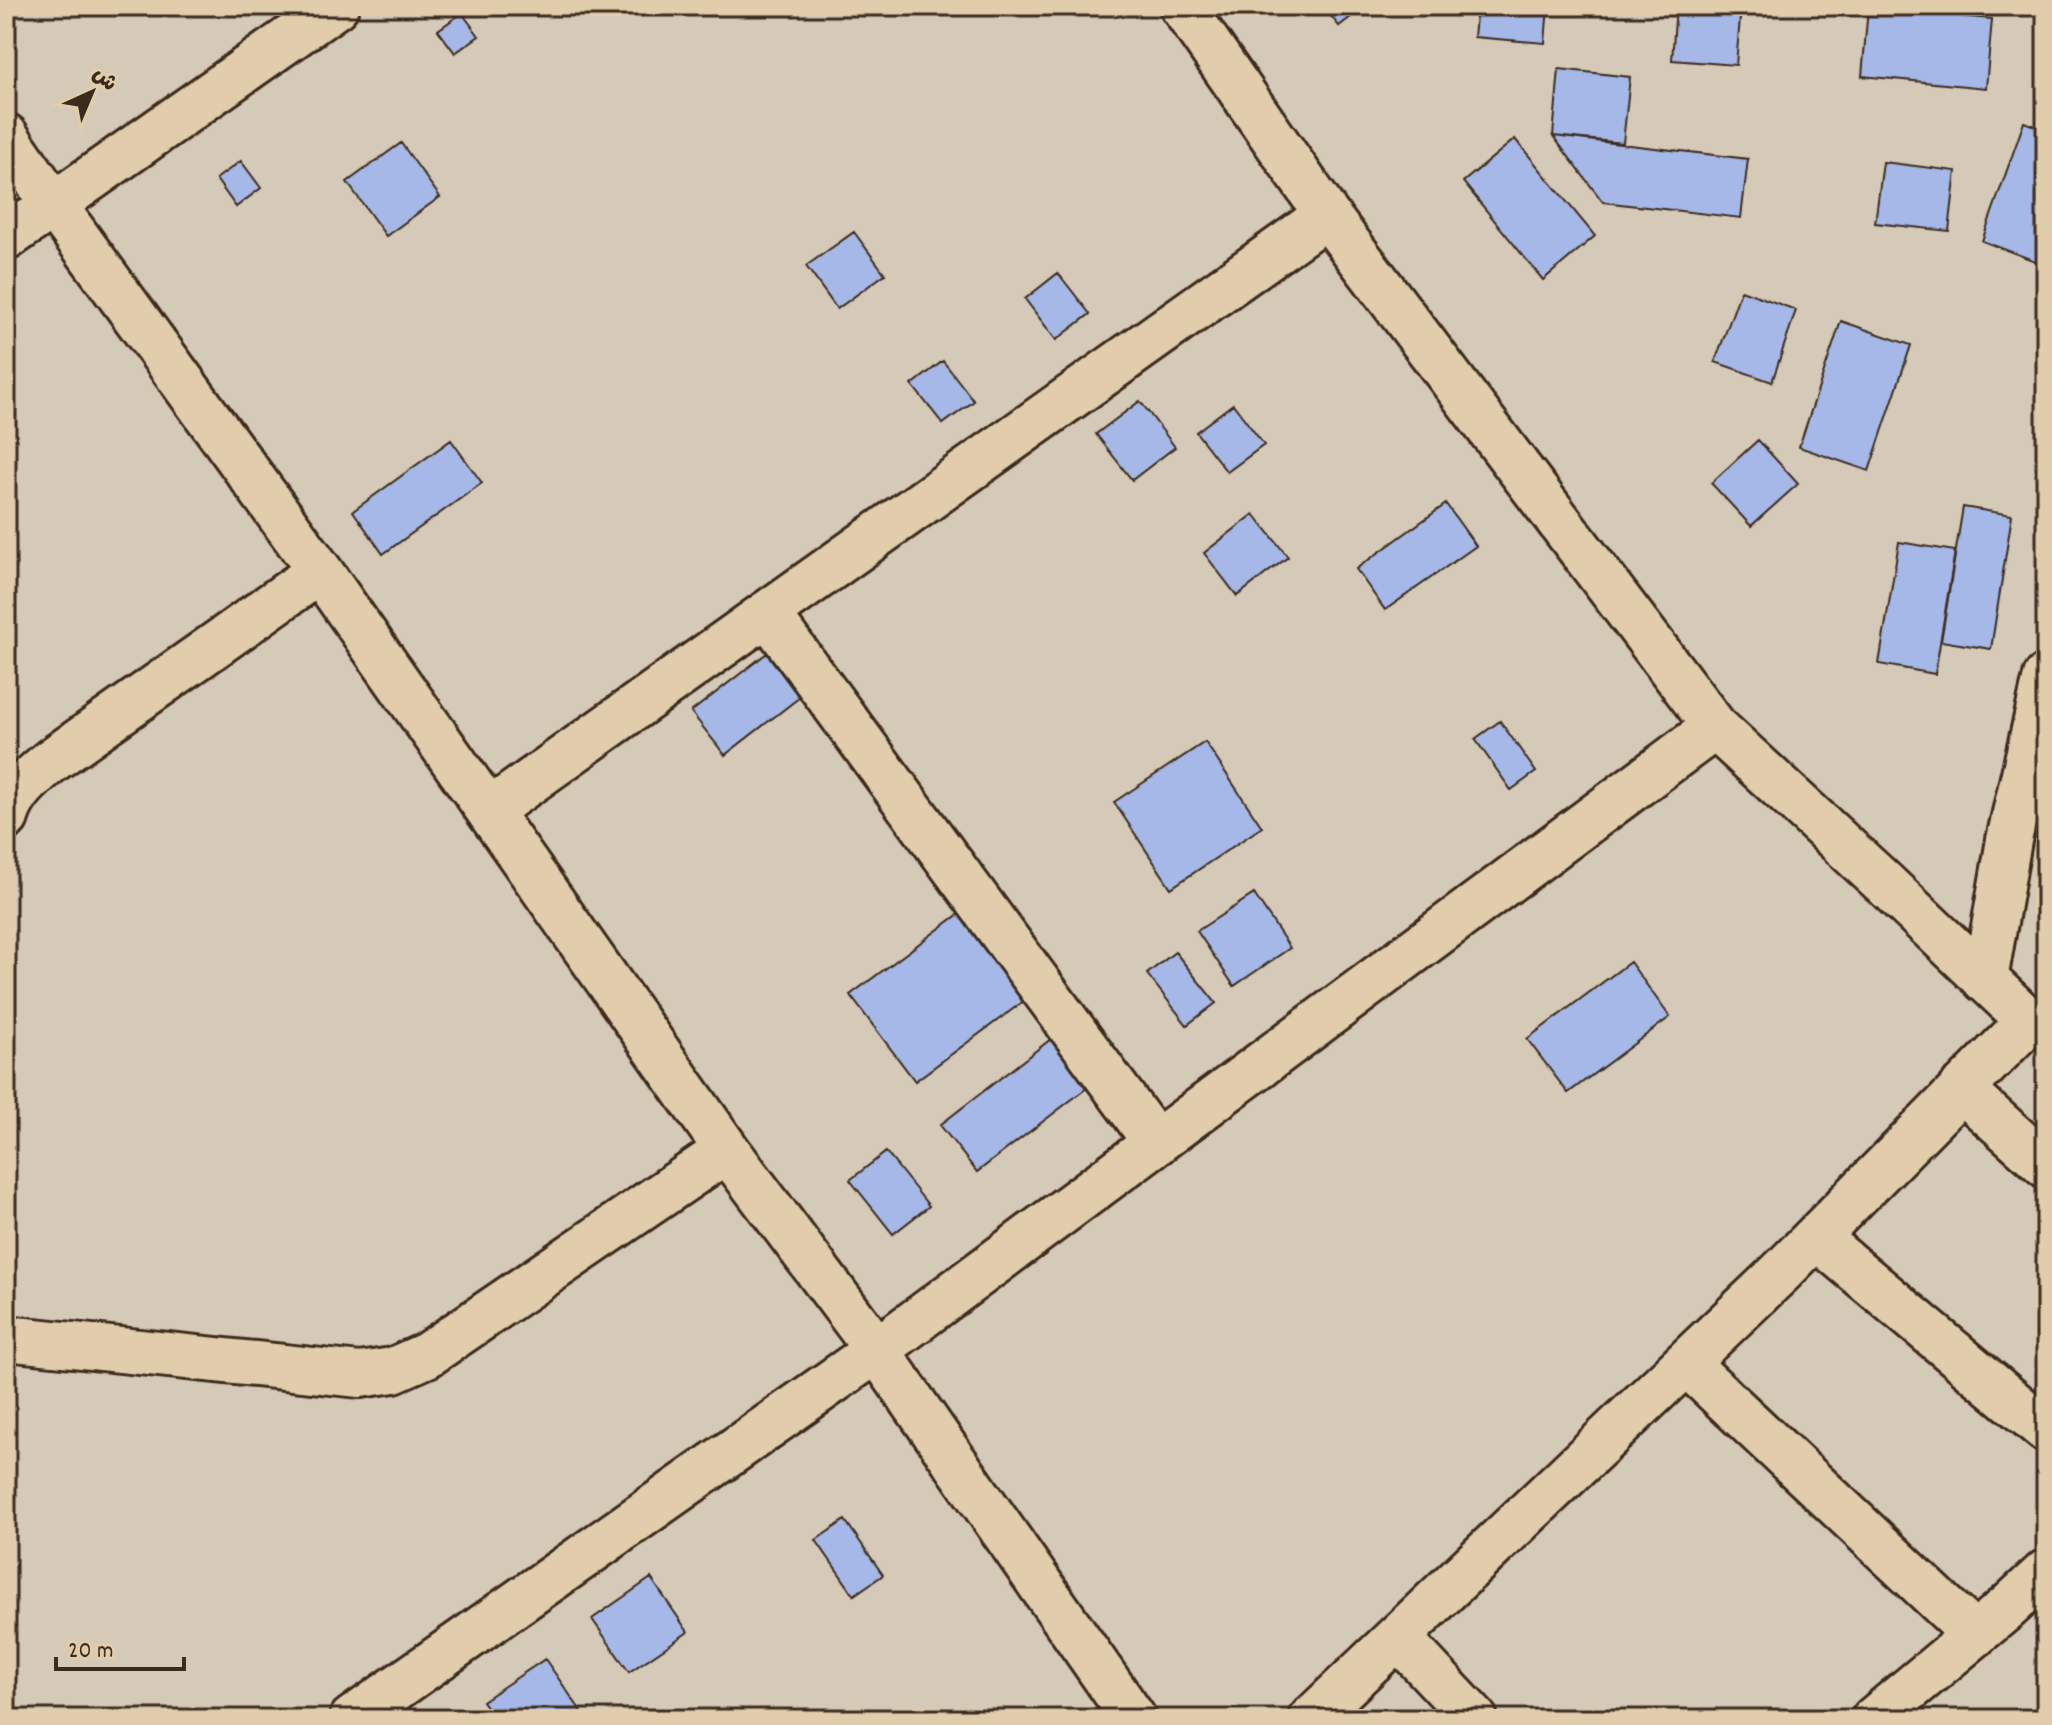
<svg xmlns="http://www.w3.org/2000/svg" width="2052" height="1725" viewBox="0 0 2052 1725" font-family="Dekko,'Playpen Sans Arabic',sans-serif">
  <rect width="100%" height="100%" fill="#d5c9b7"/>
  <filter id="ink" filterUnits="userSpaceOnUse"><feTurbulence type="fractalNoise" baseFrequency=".0125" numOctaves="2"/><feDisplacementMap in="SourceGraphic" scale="16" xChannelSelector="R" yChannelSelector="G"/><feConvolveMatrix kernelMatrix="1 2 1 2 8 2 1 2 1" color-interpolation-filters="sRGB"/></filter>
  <g filter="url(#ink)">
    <path fill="#a5b8e7" stroke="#3b2a1e" stroke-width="2" d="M 1323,6 L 1365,6 L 1339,26 Z
      M 1477,6 L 1548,6 L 1545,43 L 1474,37 Z
      M 1676,6 L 1741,6 L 1736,65 L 1672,60 Z
      M 1868,8 L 1992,19 L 1986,88 L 1862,76 Z
      M 462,13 L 479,36 L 455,53 L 438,30 Z
      M 1559,69 L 1630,77 L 1623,143 L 1553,136 Z
      M 2024,122 L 2046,130 L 2046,265 L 1982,241 Z
      M 1553,136 L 1748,159 L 1741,218 L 1603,202 Z
      M 1515,139 L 1595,236 L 1543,280 L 1463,182 Z
      M 401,143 L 440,197 L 386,236 L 347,182 Z
      M 241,161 L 261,188 L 236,207 L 216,179 Z
      M 1883,162 L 1956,171 L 1949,231 L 1875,223 Z
      M 854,232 L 885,274 L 837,309 L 806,266 Z
      M 1058,273 L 1090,314 L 1056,340 L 1025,299 Z
      M 1741,290 L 1796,310 L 1772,382 L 1715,362 Z
      M 1841,321 L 1911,345 L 1869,471 L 1799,447 Z
      M 943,361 L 974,401 L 943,424 L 912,385 Z
      M 1140,401 L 1175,447 L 1132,480 L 1096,434 Z
      M 1233,404 L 1264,445 L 1227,472 L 1196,432 Z
      M 451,440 L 482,483 L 383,554 L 353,511 Z
      M 1758,440 L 1798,484 L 1751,526 L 1711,483 Z
      M 1446,504 L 1476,546 L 1385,610 L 1356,569 Z
      M 1963,507 L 2012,515 L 1991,649 L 1941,641 Z
      M 1254,514 L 1288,557 L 1237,596 L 1204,553 Z
      M 1899,542 L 1955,551 L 1935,674 L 1879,664 Z
      M 767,653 L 800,697 L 725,755 L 691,712 Z
      M 1500,721 L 1536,772 L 1511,790 L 1475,739 Z
      M 1205,742 L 1262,827 L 1171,888 L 1114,802 Z
      M 1254,894 L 1290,948 L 1234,986 L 1197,931 Z
      M 963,911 L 1028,998 L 915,1081 L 850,995 Z
      M 1175,952 L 1216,1003 L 1187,1025 L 1147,974 Z
      M 1630,962 L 1670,1017 L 1568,1093 L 1527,1039 Z
      M 1051,1039 L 1088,1087 L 977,1172 L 940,1125 Z
      M 886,1152 L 929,1206 L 893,1234 L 850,1180 Z
      M 845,1520 L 883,1575 L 854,1595 L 816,1540 Z
      M 651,1578 L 688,1632 L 629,1672 L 592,1619 Z
      M 545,1659 L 583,1714 L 576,1719 L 495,1719 L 482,1701 Z"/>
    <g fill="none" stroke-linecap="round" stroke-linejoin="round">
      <defs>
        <path id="minor" d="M 1182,6 L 1327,215 L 1715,727 L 1883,882 L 2029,1021 L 2046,1019
          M 6,136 L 54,205 L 320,571 L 727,1150 L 877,1350 L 1134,1719
          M 6,238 L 336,6
          M 767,613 L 1156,1143
          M 489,811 L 1327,215
          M 6,817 C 12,793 32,777 51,761 L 320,571
          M 1985,980 L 2009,840 L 2046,677
          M 1961,1089 L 2046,1165
          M 1816,1237 L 2046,1430
          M 6,1338 L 360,1375 L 393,1370 L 427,1355 L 727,1150
          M 1686,1363 L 1975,1635
          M 1398,1637 L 1475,1719
          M 352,1719 L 877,1350 L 1715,727
          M 1311,1719 L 1782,1271 L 2029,1021
          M 1874,1719 L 2008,1607 L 2046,1572"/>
      </defs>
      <use href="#minor" stroke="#3b2a1e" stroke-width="50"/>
      <use href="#minor" stroke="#e1cdab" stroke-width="44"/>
    </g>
  </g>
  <rect width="2052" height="1725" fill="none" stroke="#e1cdab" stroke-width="32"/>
  <rect x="16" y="16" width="2020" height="1693" fill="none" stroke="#3b2a1e" stroke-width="3" filter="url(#ink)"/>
  <g transform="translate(92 92) rotate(44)" stroke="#e1cdab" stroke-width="6" paint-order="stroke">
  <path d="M0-6L14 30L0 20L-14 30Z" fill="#3b2a1e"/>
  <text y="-12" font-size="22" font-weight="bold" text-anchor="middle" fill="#3b2a1e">ش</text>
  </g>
  <path d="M56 1657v12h128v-12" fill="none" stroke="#3b2a1e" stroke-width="4"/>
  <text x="68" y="1657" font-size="24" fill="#3b2a1e" stroke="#e1cdab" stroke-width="6" paint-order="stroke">20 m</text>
</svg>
